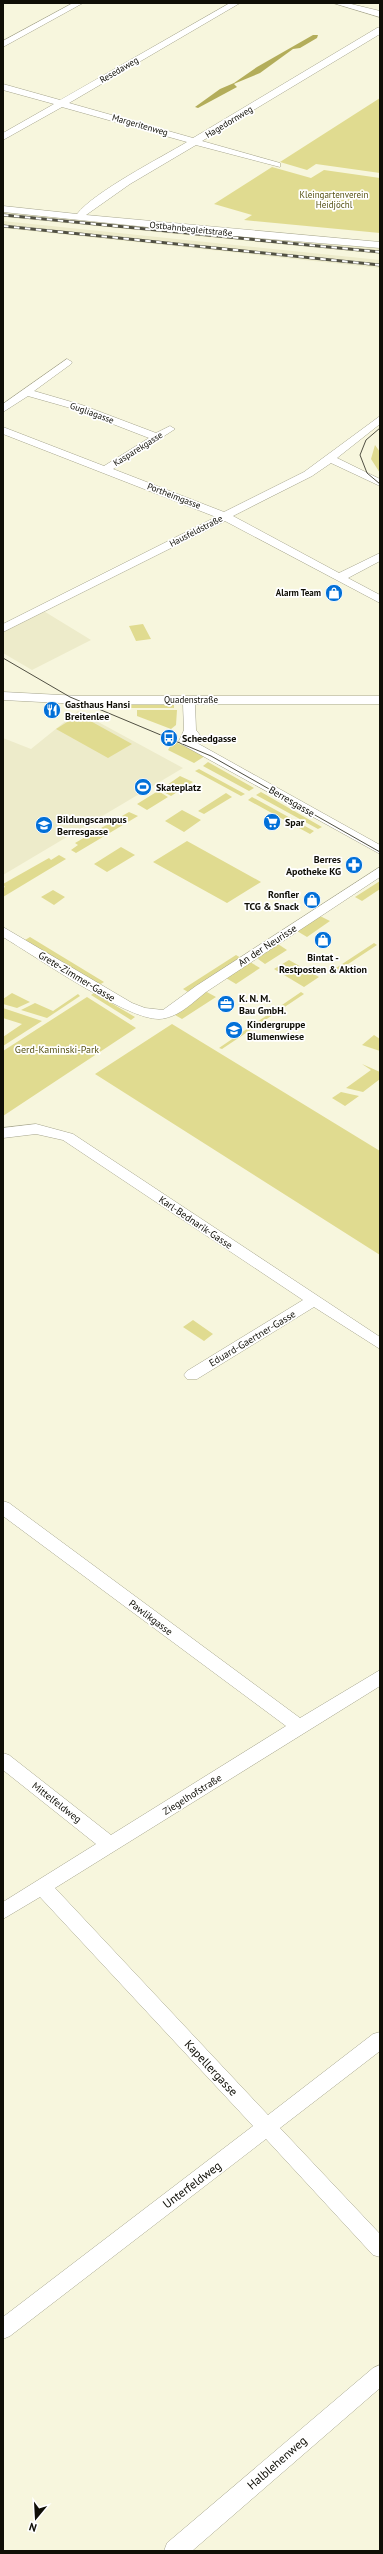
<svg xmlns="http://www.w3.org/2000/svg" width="383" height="2554" viewBox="0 0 383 2554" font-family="'PT Sans',sans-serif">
  <rect width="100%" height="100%" fill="#f7f6dd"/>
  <path fill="#edebca" d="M 3,212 L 380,248 L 380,254 L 3,217 Z
    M 3,221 L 380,260 L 380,268 L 3,228 Z
    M 42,610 L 91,640 L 32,670 L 3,653 L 3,631 Z
    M 78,711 L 183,768 L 3,875 L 3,738 L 31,749 Z"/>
  <path fill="#e0db90" d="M 380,98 L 380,173 L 316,164 L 307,170 L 280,162 Z
    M 272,167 L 311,178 L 324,170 L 380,178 L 380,233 L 244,220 L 252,215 L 214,204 Z
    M 375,445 L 380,452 L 380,473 L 371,459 Z
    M 143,624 L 151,639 L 136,641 L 129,626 Z
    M 109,705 L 174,705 L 174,708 L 117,708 Z
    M 137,710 L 177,710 L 176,725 L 171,729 L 137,716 Z
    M 76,713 L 132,744 L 108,758 L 56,729 L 72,719 L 70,715 Z
    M 173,741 L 205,756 L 194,763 L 168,750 Z
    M 208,762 L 254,788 L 249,791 L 203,766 Z
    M 199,769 L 245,794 L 241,796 L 195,771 Z
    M 180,776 L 193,782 L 171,796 L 160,790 Z
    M 158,791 L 168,797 L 147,810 L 137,804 Z
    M 261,792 L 322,827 L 318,829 L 256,795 Z
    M 226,793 L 232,797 L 204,814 L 198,811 Z
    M 252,797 L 314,831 L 310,834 L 248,800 Z
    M 182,810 L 201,820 L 184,832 L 165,821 Z
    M 129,812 L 138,816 L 76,853 L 71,850 L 78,845 L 75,843 Z
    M 187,841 L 261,882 L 227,903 L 153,862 Z
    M 121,847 L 135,855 L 107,872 L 94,864 Z
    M 59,855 L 66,859 L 3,897 L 3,888 L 5,887 L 3,884 L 49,858 L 51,860 Z
    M 380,881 L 380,889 L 362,901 L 355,897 Z
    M 53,890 L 65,897 L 54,905 L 41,897 Z
    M 320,916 L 330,921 L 307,937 L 297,931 Z
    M 30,937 L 104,982 L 99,985 L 25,940 Z
    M 374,943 L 377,945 L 333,974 L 330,972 Z
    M 278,944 L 287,950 L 265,964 L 258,959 L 260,955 Z
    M 236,955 L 241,958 L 188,992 L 183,989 Z
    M 289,960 L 319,977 L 304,987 L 274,969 Z
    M 250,962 L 260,968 L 236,984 L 226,978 Z
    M 205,991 L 216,997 L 182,1019 L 175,1015 Z
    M 301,992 L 304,994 L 222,1049 L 219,1048 Z
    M 12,993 L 30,1002 L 17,1008 L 3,1004 L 3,999 Z
    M 94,993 L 135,1017 L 131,1020 L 91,995 Z
    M 78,994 L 80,996 L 47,1018 L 21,1010 L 35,1003 L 53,1011 Z
    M 87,997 L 136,1028 L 3,1116 L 3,1051 Z
    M 3,1008 L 42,1021 L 3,1046 L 3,1037 L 22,1024 L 3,1018 Z
    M 172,1024 L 380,1151 L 380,1255 L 95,1074 Z
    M 374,1035 L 380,1039 L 380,1051 L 362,1045 Z
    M 362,1064 L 380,1072 L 380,1079 L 363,1092 L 346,1088 L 371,1070 Z
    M 341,1092 L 359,1096 L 345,1106 L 332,1098 Z
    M 193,1320 L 213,1334 L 204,1341 L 183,1327 Z"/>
  <path fill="#b3ad5a" d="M 313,35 L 318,35 L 317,38 L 300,48 L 293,49 L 260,73 L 236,83 L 234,84 L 237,87 L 198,108 L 195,107 L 220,89 L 234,83 L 257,67 Z"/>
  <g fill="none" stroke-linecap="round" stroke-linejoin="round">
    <defs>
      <path id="minor" d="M 73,3 L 83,3 L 3,47 L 3,41 Z
        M 230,3 L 240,3 L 69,103 L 193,138 L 377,28 L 380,27 L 380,34 L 202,141 L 280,163 L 280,167 L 196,145 L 130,184 L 86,215 L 380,242 L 380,248 L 234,236 L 3,212 L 3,206 L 77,214 C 94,192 160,158 187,142 L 62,107 L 3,140 L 3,133 L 54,104 L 3,90 L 3,84 L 60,100 Z
        M 333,3 L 347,3 L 380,11 L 380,17 Z
        M 67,359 L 72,362 L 71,364 L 34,391 L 82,405 L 156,433 L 170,426 L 175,429 L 113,469 L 224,512 L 304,472 L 380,416 L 380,424 L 337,458 L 380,479 L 380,486 L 331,463 L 312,476 L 233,516 L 339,573 L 380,553 L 380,561 L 348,578 L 380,595 L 380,603 L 225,521 L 3,632 L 3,624 L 216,517 L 3,434 L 3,427 L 104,466 L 149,438 L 74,409 L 28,396 L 3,412 L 3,404 Z
        M 3,692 L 80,696 L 380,696 L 380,704 L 195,704 L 196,730 L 203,739 L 197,743 L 380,845 L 380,854 L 181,744 L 179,741 L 184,730 L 183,704 L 80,704 L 3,700 Z
        M 380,867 L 380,877 L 206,992 C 192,1003 178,1018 159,1019 C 127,1020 35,956 3,937 L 3,927 L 132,1003 L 145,1008 L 163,1010 L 196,986 Z
        M 36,1124 L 73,1134 L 380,1337 L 380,1349 L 314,1307 L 197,1379 L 187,1379 L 184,1375 L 187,1371 L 303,1300 L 63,1140 L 36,1134 L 3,1138 L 3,1128 Z
        M 3,1501 L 9,1503 L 300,1718 L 380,1670 L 380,1686 L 55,1888 L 268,2115 L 373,2034 L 380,2032 L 380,2051 L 280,2128 L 380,2234 L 380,2257 L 373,2255 L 266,2139 L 10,2336 L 3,2339 L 3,2317 L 253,2126 L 40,1897 L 3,1919 L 3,1902 L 96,1844 L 3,1770 L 3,1753 L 9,1755 L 111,1835 L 286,1726 L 3,1516 Z
        M 380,2365 L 380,2388 L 192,2551 L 164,2551 L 167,2543 L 373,2368 Z"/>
    </defs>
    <use href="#minor" stroke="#a6a58d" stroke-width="1"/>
    <use href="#minor" fill="#fff" fill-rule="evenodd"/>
    <path stroke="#515043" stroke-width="1" d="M 380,428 L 366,440 L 360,455 L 367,473 L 380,484
      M 3,658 L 70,697 L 211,756 L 380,852"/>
    <defs>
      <path id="rail" d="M 3,215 L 380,252
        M 3,226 L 380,265"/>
    </defs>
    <use href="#rail" stroke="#515043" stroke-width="3"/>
    <use href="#rail" stroke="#fff" stroke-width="2" stroke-dasharray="5.5" stroke-linecap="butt"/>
  </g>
  <defs>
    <symbol id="shop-disc" viewBox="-11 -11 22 22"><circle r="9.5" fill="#0270d8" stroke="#fff"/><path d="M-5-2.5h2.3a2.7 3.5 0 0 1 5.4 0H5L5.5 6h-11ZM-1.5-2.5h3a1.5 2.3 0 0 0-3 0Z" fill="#fff"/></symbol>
    <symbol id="restaurant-disc" viewBox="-11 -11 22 22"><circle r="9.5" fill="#0270d8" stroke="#fff"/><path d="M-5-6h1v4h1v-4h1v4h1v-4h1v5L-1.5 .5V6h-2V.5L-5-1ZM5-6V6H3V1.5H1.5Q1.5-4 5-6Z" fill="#fff"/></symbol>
    <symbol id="bus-disc" viewBox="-11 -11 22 22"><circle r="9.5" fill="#0270d8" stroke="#fff"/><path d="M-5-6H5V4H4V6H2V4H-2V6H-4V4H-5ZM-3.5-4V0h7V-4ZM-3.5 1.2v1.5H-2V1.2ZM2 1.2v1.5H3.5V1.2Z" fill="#fff"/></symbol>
    <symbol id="stadium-disc" viewBox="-11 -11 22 22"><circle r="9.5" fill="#0270d8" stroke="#fff"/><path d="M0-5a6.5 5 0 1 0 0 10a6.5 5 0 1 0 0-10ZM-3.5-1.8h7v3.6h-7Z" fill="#fff"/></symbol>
    <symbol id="supermarket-disc" viewBox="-11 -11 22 22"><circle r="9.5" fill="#0270d8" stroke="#fff"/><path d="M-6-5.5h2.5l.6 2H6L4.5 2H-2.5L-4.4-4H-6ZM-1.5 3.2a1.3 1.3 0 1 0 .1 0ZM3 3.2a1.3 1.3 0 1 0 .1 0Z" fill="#fff"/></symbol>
    <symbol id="school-disc" viewBox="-11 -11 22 22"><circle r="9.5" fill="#0270d8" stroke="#fff"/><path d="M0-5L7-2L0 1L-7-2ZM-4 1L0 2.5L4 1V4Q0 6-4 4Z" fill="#fff"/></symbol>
    <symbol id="pharmacy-disc" viewBox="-11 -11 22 22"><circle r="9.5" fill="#0270d8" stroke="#fff"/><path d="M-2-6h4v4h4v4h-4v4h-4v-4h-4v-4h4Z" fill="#fff"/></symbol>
    <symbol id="office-disc" viewBox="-11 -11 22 22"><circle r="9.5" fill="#0270d8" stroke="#fff"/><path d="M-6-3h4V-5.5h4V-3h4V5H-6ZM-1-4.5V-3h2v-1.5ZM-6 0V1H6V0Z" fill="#fff"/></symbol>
  </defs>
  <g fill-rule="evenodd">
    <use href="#shop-disc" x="324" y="583" width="20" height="20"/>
    <use href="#restaurant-disc" x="42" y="700" width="20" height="20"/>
    <use href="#bus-disc" x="159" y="728" width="20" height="20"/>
    <use href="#stadium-disc" x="133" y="777" width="20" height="20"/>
    <use href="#supermarket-disc" x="262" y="812" width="20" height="20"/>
    <use href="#school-disc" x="34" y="815" width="20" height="20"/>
    <use href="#pharmacy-disc" x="344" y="855" width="20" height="20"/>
    <use href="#shop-disc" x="302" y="890" width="20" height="20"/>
    <use href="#shop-disc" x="313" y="930" width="20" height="20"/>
    <use href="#office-disc" x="216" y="994" width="20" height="20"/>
    <use href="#school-disc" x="224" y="1020" width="20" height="20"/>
  </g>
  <g text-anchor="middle" stroke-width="3.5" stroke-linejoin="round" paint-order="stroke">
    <g font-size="9" fill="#0f0e06" stroke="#fff">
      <text transform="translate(119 70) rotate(-30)" y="3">Resedaweg</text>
      <text transform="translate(229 122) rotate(-31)" y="3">Hagedornweg</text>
      <text transform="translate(140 125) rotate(16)" y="3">Margeritenweg</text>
      <text transform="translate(191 229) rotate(6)" y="3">Ostbahnbegleitstraße</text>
      <text transform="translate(92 413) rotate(20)" y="3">Gugliagasse</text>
      <text transform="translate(138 449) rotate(-32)" y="3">Kasparekgasse</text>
      <text transform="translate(174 496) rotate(21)" y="3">Portheimgasse</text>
      <text transform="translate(196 531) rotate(-27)" y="3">Hausfeldstraße</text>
      <text x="191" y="703">Quadenstraße</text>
    </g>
    <g font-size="9" fill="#575214" stroke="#fff">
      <text x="334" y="198">Kleingartenverein<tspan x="334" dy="10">Heidjöchl</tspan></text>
    </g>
    <g font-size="9" font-weight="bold" fill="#0f0e06" stroke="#fff" text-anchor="end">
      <text x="321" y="596">Alarm Team</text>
    </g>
    <g font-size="10" font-weight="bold" fill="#0f0e06" stroke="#fff" text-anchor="start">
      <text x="65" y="708">Gasthaus Hansi<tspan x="65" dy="12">Breitenlee</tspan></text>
      <text x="182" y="742">Scheedgasse</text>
      <text x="156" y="791">Skateplatz</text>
      <text x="57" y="823">Bildungscampus<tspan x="57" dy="12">Berresgasse</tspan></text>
      <text x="285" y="826">Spar</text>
      <text x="341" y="863" text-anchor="end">Berres<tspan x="341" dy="12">Apotheke KG</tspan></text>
      <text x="299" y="898" text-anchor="end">Ronfler<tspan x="299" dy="12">TCG &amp; Snack</tspan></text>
      <text x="323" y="961" text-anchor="middle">Bintat -<tspan x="323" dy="12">Restposten &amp; Aktion</tspan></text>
      <text x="239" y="1002">K. N. M.<tspan x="239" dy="12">Bau GmbH.</tspan></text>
      <text x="247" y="1028">Kindergruppe<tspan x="247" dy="12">Blumenwiese</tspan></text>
    </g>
    <g font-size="10" fill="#0f0e06" stroke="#fff">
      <text transform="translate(292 801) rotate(30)" y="4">Berresgasse</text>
      <text transform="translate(267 945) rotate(-33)" y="4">An der Neurisse</text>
      <text transform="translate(77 976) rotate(31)" y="4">Grete-Zimmer-Gasse</text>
      <text transform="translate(196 1222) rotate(34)" y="4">Karl-Bednarik-Gasse</text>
      <text transform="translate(252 1338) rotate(-31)" y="4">Eduard-Gaertner-Gasse</text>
      <text transform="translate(151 1617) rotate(37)" y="4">Pawlikgasse</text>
      <text transform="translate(192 1794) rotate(-32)" y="4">Ziegelhofstraße</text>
      <text transform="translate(57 1802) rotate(38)" y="4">Mittelfeldweg</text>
    </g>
    <g font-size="10" fill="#575214" stroke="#fff">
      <text x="57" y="1053">Gerd-Kaminski-Park</text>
    </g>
    <g font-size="12" fill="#0f0e06" stroke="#fff">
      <text transform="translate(211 2068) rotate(47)" y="4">Kapellergasse</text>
      <text transform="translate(192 2185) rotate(-37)" y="4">Unterfeldweg</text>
      <text transform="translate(277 2463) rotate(-41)" y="4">Halblehenweg</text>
    </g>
  </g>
  <rect width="383" height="2554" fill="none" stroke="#0f0e06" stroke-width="8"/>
  <g transform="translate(36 2518) rotate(198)" stroke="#ffffff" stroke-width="3" paint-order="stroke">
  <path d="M0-3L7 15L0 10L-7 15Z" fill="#0f0e06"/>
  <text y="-6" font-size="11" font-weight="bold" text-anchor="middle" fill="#0f0e06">N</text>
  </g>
</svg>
